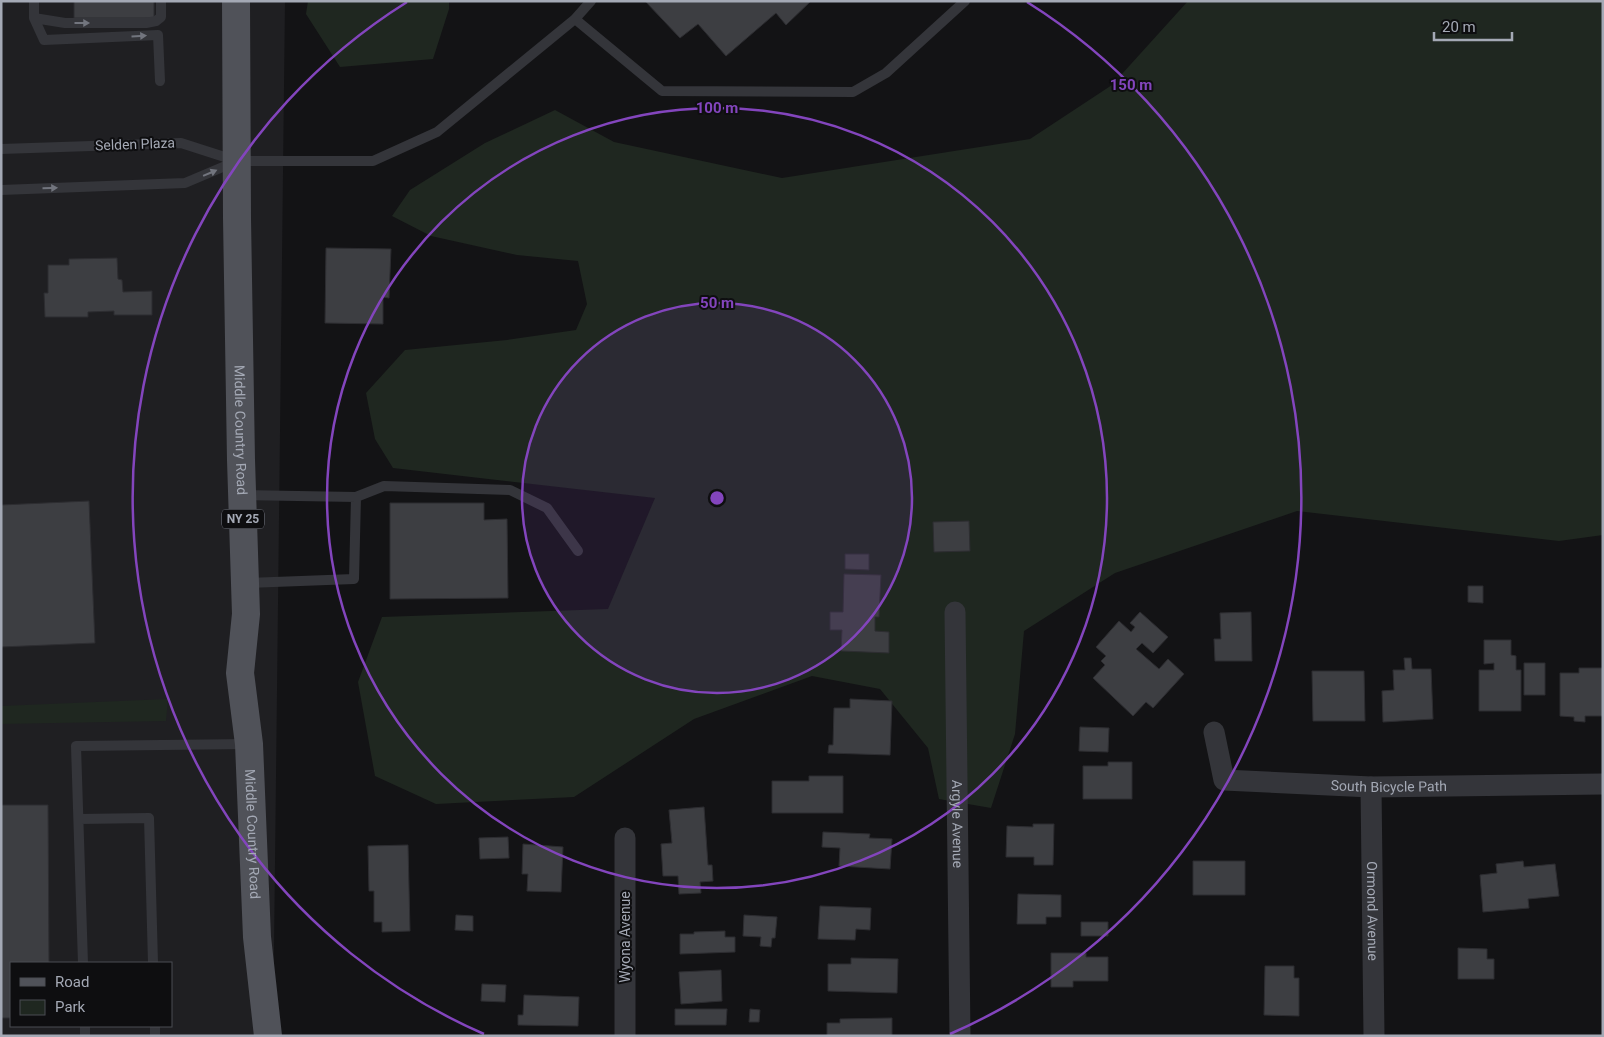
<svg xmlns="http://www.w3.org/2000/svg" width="1604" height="1037" viewBox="0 0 1604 1037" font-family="Roboto,sans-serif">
  <rect width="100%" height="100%" fill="#131315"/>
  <path fill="#1f1f22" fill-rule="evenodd" d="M 1,1 L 285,1 L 273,1036 L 1,1036 ZM 11,963 L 171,963 L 171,1026 L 11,1026 Z"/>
  <path fill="#1f2720" d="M 308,1 L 449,1 L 449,9 L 433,59 L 340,67 L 306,14 Z
    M 1188,1 L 1603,1 L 1603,535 L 1559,541 L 1297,511 L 1115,573 L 1024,631 L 1015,734 L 991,808 L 939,799 L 928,748 L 880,689 L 812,676 L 694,719 L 574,797 L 436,804 L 375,776 L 358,682 L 382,617 L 608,609 L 655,498 L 393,468 L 375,439 L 366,393 L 405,350 L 507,340 L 576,330 L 587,304 L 578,261 L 517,255 L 431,236 L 392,216 L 410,190 L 485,143 L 555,110 L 614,142 L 782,178 L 1030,139 L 1112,85 Z
    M 168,699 L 166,721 L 1,724 L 1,706 Z"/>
  <path fill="#3d3e42" stroke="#2d2d31" d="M 74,1 L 154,1 L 154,18 L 74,18 Z
    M 645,1 L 811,1 L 786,25 L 776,13 L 726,56 L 698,24 L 680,38 Z
    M 326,248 L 391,249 L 389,298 L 383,297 L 383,324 L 325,323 Z
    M 117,258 L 118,279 L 122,280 L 123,292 L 152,291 L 152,315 L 114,315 L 114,311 L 88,312 L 88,317 L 45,317 L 44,293 L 48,293 L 48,265 L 69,265 L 69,259 Z
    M 89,501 L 95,643 L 1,647 L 1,505 Z
    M 390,503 L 484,503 L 484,520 L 507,519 L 508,598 L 390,599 Z
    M 969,521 L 970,551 L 934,552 L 933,522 Z
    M 845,554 L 869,554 L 869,570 L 845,569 Z
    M 844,574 L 881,575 L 879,617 L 875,617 L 875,631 L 889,632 L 889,653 L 841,651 L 842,630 L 830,630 L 830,612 L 843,612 Z
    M 1468,586 L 1483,586 L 1483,603 L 1468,602 Z
    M 1140,612 L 1168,637 L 1153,653 L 1142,643 L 1136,649 L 1159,669 L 1168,659 L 1184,674 L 1153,708 L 1146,702 L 1133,716 L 1093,678 L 1105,665 L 1101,661 L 1106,656 L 1096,647 L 1119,621 L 1131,632 L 1135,627 L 1130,623 Z
    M 1251,612 L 1252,661 L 1215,661 L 1214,639 L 1221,639 L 1220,613 Z
    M 1484,640 L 1511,640 L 1511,655 L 1516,656 L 1516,670 L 1521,670 L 1521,711 L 1479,711 L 1479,670 L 1494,670 L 1494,663 L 1484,664 Z
    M 1404,658 L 1411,658 L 1412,669 L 1431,669 L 1433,719 L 1383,722 L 1382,691 L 1394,690 L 1393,670 L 1405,670 Z
    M 1524,663 L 1545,663 L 1545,695 L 1524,695 Z
    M 1579,668 L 1603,668 L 1603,716 L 1585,716 L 1585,722 L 1574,721 L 1574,717 L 1560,716 L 1560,673 L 1579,673 Z
    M 1312,671 L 1364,671 L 1365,721 L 1313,721 Z
    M 850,699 L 892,701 L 890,755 L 828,753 L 829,745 L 833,745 L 834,708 L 850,708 Z
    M 1080,727 L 1109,728 L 1108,752 L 1079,751 Z
    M 1108,762 L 1132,762 L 1132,799 L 1083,799 L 1083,766 L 1108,766 Z
    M 809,776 L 843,776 L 843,813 L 772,813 L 772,781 L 809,781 Z
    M 1,805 L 48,805 L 49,963 L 11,963 L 11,1018 L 1,1018 Z
    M 704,807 L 708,865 L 712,865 L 713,881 L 700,882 L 701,893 L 679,894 L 678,876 L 663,876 L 661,844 L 672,843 L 669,810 Z
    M 1033,824 L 1054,824 L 1053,865 L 1034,865 L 1034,857 L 1006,857 L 1007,826 L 1033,827 Z
    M 823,832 L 870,834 L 869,838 L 892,839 L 890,869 L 839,866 L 840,848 L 822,847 Z
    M 508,837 L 509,858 L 480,859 L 479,838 Z
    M 523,844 L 563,847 L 561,892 L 527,891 L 528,874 L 522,874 Z
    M 408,845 L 410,931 L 382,932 L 382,922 L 374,922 L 374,891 L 369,891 L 368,846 Z
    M 1193,861 L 1245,861 L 1245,895 L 1193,895 Z
    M 1523,861 L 1524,867 L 1555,864 L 1559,896 L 1528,899 L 1529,908 L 1483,912 L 1480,875 L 1497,873 L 1496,864 Z
    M 1018,894 L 1061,895 L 1061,917 L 1046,917 L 1046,924 L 1017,924 Z
    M 820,906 L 871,908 L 870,930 L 856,929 L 855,940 L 818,939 Z
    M 456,915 L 473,916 L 473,931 L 455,930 Z
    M 744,915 L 777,917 L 775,938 L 772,938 L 771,947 L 760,946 L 761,937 L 743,936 Z
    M 1081,922 L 1108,922 L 1108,936 L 1081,936 Z
    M 725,931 L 725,937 L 735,937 L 735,952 L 680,954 L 680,934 L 694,934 L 694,932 Z
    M 1458,948 L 1487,949 L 1487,959 L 1494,959 L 1494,979 L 1458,979 Z
    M 1051,953 L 1086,953 L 1086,957 L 1108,957 L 1108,981 L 1073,981 L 1073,987 L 1051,987 Z
    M 851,958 L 898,959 L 897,993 L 828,991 L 828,964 L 851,964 Z
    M 1265,966 L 1294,966 L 1294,978 L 1299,978 L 1299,1016 L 1264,1015 Z
    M 721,970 L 722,1001 L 681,1004 L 679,972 Z
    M 482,984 L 506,985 L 505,1002 L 481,1001 Z
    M 524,995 L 579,997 L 578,1026 L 518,1025 L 518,1015 L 523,1015 Z
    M 675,1009 L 727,1009 L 726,1025 L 675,1025 Z
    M 750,1009 L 760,1010 L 759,1022 L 749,1022 Z
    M 892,1018 L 892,1036 L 827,1036 L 827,1023 L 840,1023 L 840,1019 Z"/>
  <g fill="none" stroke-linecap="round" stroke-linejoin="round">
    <path stroke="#34353a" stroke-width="10" d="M 34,1 L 34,18 L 44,40 L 158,35 L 160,81
      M 34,18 L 65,23 L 146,23 L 156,21 L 161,17 L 161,1
      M 575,19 L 662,91 L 853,92 L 886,73 L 965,1
      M 1,149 L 181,143 L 237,161 L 185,183 L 1,190
      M 238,161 L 373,161 L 437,132 L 575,19 L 591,1
      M 243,495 L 356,497 L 354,579 L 247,583
      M 356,497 L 384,486 L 510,490 L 547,508 L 578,551
      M 79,819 L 149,818 L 153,963
      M 83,963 L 76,746 L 248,744
      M 85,1026 L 85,1036
      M 155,1026 L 155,1036"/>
    <g stroke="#34353a" stroke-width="21">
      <path id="s1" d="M 955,612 L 960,1036"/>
      <path id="s2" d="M 1214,732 L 1224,780 L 1371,787 L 1603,784"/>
      <path id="s3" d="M 1371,787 L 1374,1036"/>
      <path d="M 625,1036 L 625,838"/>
    </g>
    <path stroke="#505259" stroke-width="28" id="s4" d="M 236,1 L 237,218 L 241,460 L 246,614 L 240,673 L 249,744 L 257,937 L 268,1036"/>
  </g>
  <defs><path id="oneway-solid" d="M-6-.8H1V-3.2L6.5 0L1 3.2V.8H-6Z" transform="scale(1.25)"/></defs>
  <g fill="#72757e">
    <use href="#oneway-solid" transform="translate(82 23)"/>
    <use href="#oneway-solid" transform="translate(139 36) rotate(-3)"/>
    <use href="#oneway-solid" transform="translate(210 173) rotate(-23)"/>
    <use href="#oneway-solid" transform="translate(50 188) rotate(-2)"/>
  </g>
  <circle cx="717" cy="498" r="195" fill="#8345bd" fill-opacity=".12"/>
  <g fill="none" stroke="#8345bd" stroke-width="2.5">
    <circle cx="717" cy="498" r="195"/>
    <circle cx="717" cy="498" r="390"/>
    <path d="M484 1034A585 585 0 0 1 407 2M1027 2A585 585 0 0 1 950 1034"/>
  </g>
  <g text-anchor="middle" stroke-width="4" stroke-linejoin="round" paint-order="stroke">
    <rect fill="#0e0e10" stroke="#777a84" stroke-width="1" x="222" y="509.5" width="42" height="19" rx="4"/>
    <g font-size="12" font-weight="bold" fill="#a4a9b5">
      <text x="243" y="523">NY 25</text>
    </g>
    <g font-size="14" fill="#a4a9b5" stroke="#0e0e10">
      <text transform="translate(135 144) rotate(-2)" y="5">Selden Plaza</text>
      <text dy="5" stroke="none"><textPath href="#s4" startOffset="429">Middle Country Road</textPath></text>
      <text dy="5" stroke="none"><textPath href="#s2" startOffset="214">South Bicycle Path</textPath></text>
      <text dy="5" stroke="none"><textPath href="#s1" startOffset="212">Argyle Avenue</textPath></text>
      <text dy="5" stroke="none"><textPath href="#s4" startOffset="834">Middle Country Road</textPath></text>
      <text dy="5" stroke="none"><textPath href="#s3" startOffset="124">Ormond Avenue</textPath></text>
      <text transform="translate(625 937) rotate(-90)" y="5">Wyona Avenue</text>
    </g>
  </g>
  <circle cx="717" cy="498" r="8" fill="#8345bd" stroke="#0e0e10" stroke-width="2.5"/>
  <g font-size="15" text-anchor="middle" font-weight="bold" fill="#8345bd" stroke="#0e0e10" stroke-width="4" stroke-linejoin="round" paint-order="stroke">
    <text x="1131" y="90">150 m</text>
    <text x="717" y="113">100 m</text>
    <text x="717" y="308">50 m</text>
  </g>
  <rect width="1604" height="1037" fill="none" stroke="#a4a9b5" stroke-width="5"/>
  <rect x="10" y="962" width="162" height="65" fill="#0e0e10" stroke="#4a4c52"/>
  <rect x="20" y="978" width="25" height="8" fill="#505259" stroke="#4a4c52"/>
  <text x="55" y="987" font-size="15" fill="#a4a9b5">Road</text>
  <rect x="20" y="1000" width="25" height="15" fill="#1f2720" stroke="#4a4c52"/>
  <text x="55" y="1012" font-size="15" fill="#a4a9b5">Park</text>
  <path d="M1434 32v8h78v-8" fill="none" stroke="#a4a9b5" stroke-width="2.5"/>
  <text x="1442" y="32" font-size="15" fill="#a4a9b5" stroke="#0e0e10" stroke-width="4" paint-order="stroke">20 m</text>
</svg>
